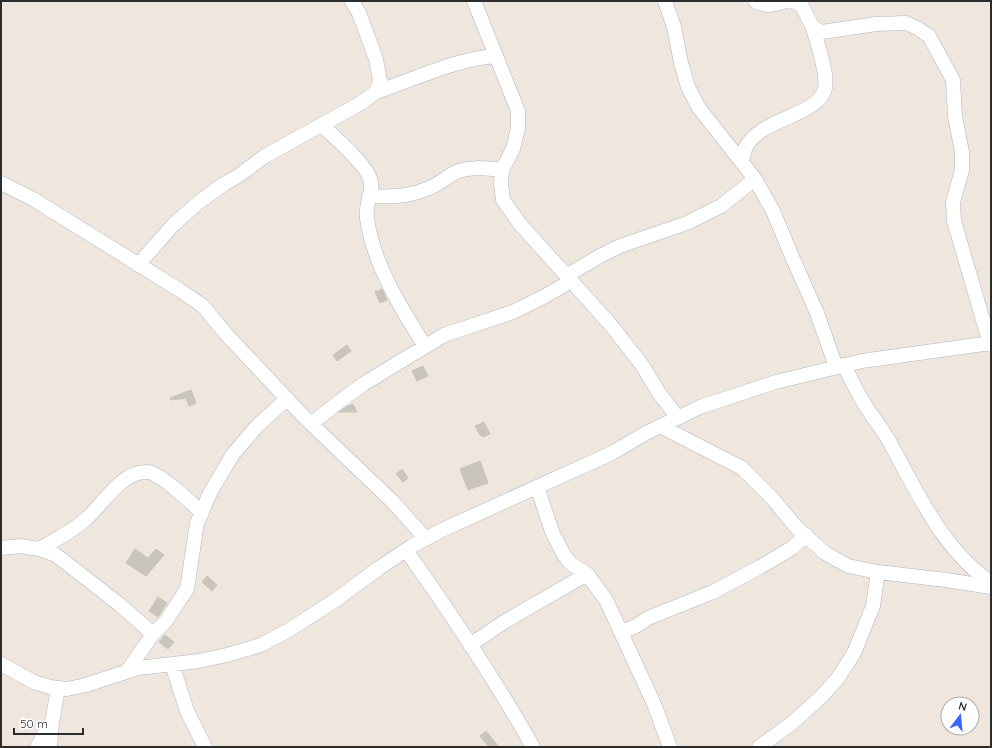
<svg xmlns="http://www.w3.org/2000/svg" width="992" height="748" viewBox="0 0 992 748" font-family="Quicksand,sans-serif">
  <rect width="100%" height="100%" fill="#efe7dd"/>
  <path fill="#cac5bc" stroke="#cbc3b6" d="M 382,289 L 387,300 L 380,303 L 375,292 Z
    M 347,345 L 351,351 L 337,361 L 333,355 Z
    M 423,366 L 428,376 L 417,381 L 412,371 Z
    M 191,390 L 196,403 L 189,406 L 186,398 L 171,400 L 170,398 Z
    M 353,404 L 357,412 L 339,412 L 346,407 Z
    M 484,422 L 490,434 L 483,437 L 480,435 L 475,426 Z
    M 480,461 L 488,483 L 468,490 L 460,469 Z
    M 402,469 L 408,478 L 403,482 L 396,474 Z
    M 135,549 L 148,558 L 156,549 L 164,555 L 146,576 L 126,563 Z
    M 207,576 L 217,585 L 212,591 L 202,582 Z
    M 158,597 L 167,603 L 158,617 L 149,611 Z
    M 165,635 L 174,642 L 168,649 L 159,642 Z
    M 486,731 L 499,747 L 489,747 L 480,736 Z"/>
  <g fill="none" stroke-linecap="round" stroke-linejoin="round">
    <defs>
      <path id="minor" d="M 474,1 L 518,111 L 518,128 L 513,149 L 502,170 L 501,184 L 503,200 L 520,224 L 610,324 L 642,365 L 659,393 L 678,418
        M 665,1 L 674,27 L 681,63 L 688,87 L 699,108 L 755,179 L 773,211 L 793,259 L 817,313 L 836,367
        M 755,1 C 768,8 774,4 787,1
        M 792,1 L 801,4 L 813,28 L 822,32 L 876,24 L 906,23 L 917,28 L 929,36 L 953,80 L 955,116 L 962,152 L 962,170 L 953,202 L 954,221 L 990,344
        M 376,92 C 416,79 454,59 496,56
        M 322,125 C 336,139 359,158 368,174 C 377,189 364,203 367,219 C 374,265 400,307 425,346
        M 742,161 C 743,158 743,153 745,149 C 759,117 819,117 825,88 C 828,73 817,43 813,28
        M 1,183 L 33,199 L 178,289 L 203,306 L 226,334 L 305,418 L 393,502 L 426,539
        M 369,196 C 388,197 406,197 424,190 C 435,187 444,179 454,173 C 467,166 487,168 502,170
        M 138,265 L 173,225 L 199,202 L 224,184 L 238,176 L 265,156 L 361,103 L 376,92 L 380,81 L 376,59 L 359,13 L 352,1
        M 566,276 L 600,256 L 620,246 L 687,223 L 721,206 L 755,179
        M 844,365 C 850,377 855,389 862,400 C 870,414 881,427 889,441 C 918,493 941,548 991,583
        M 311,424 L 336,404 L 365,383 L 444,335 L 513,312 L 545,296 L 571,281
        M 660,426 L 742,468 L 772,498 L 796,527 L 825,553 L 848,566 L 878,572 L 946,580 L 991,587
        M 537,487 L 553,534 L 563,553 L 570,563 L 587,574 L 606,600 L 654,704 L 670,747
        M 1,548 L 20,546 L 39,549 L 56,555 L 119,604 L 153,634
        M 39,549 C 55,540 73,531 86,519 C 103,504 122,470 148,472 C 160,473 193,504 202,513
        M 406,550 C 451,614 495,679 533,747
        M 621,632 L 636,626 L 648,618 L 713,592 L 760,567 L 792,548 L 806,535
        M 470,645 L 504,622 L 587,574
        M 1,664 L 34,682 L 50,687 L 67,689 L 86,685 L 138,668 L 199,661 L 227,655 L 261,645 L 289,630 L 337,599 L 379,568 L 412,546 L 442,530 L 612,453 L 646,433 L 700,407 L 776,382 L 862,361 L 991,343
        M 172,664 L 187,711 L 205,747
        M 127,671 L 153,634 L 166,621 L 187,589 L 197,523 L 210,493 L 233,454 L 257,426 L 287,399
        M 37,747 L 50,724
        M 50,747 L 52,723 L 58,688
        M 759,747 L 792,723 L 821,697 L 838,678 L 854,653 L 873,606 L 878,572"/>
    </defs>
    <use href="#minor" stroke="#b1b5c1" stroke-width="15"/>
    <use href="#minor" stroke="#fff" stroke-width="14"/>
  </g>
  <rect width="992" height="748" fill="none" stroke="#2c2c2c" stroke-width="4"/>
  <g transform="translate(960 716) rotate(16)"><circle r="19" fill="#ffffff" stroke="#ababab"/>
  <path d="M0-3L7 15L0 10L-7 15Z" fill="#3a65ff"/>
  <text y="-6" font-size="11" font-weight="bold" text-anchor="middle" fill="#2c2c2c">N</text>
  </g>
  <path d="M14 728v6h69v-6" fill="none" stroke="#2c2c2c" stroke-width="2"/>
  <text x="20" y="728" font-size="12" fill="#2c2c2c" stroke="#ffffff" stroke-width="3" paint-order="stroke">50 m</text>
</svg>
